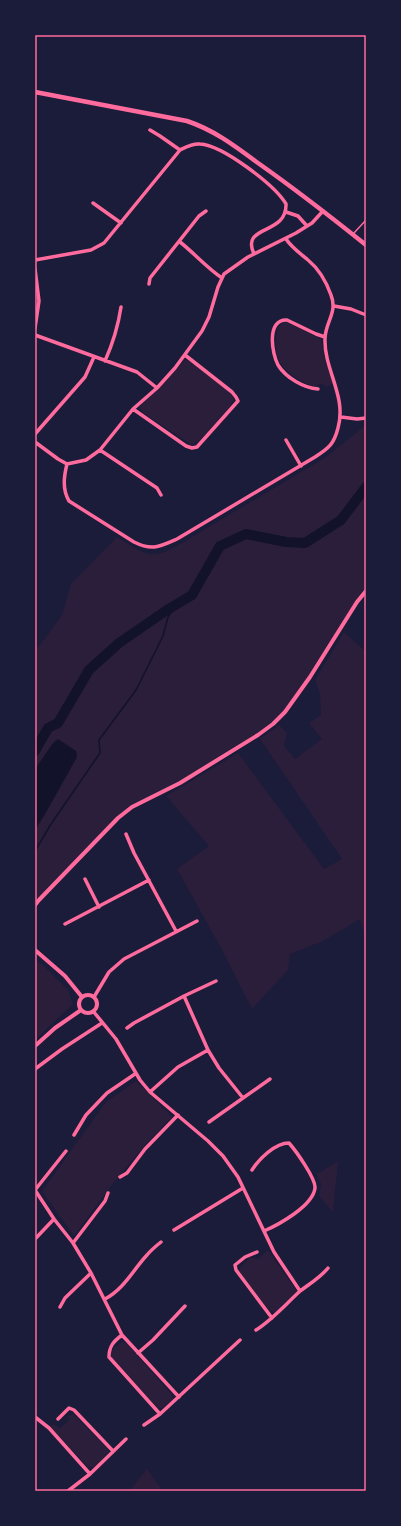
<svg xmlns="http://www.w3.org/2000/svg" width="401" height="1526" viewBox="0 0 401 1526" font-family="Inter,sans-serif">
  <rect width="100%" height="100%" fill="#1b1b3a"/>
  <path fill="#2a1e3b" d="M 283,323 L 288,323 L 321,339 L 325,362 L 333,384 L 326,387 L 322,384 L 319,384 L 316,388 C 285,374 270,363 278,327 Z
    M 185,360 L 190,361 L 231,393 L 234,398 L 231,405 L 200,440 L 192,445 L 143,413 L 140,408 L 141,405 L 163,385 Z
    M 366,425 L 366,591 L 310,678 L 273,724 L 216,762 L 132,807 L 35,904 L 35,650 L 40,645 L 62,615 L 71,584 L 117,537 C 129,544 144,557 158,554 C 166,552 175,547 182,543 L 326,457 Z
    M 344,632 L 366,652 L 366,938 L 360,919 L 323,941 L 290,954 L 288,970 L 252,1009 L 221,948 L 177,869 L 209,846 L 166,796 L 238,753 L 324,869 L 342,859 L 260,739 L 279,725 L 287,733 L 284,746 L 295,759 L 322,739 L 309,723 L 321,715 L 320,694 L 315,680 Z
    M 35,961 L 43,965 L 68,990 L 73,1004 L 35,1040 Z
    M 136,1081 L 172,1117 L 145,1145 L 114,1182 L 74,1236 L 42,1191 L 106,1102 Z
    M 338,1161 L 333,1212 L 319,1196 L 321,1184 L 316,1173 L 319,1173 Z
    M 268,1250 L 297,1291 L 275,1312 L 270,1311 L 237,1271 L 250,1257 L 258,1259 Z
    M 123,1342 L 128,1345 L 172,1395 L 173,1399 L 163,1408 L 158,1408 L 111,1357 C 111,1349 116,1345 123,1342 Z
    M 73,1414 L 107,1448 L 109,1452 L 94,1467 L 88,1467 L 50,1427 L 53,1424 L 60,1428 L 70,1419 L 67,1416 Z
    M 147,1469 L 163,1491 L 129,1491 Z"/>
  <path fill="#12122b" d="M 58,739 L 76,751 L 77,757 L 44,816 L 35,830 L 35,769 L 53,743 Z"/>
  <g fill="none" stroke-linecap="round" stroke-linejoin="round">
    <path stroke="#12122b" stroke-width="1.5" d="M 35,851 L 51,824 L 100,753 L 99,740 L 136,690 L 163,636 L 168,617 L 177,604"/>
    <path stroke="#12122b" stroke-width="10" d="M 35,751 L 48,728 L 58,723 L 89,670 L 119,643 L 167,610 L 192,595 L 220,546 L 246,534 L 286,542 L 305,543 L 341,520 L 366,487"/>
    <path stroke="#ff6b9d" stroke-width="1.5" d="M 354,233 L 366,220"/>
    <path stroke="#ff6b9d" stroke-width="3.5" d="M 150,130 L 160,136 L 180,150
      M 93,203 L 121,223
      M 286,212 L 298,216 L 307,226
      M 180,242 C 194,253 207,268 222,278
      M 35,260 L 91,250 L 104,243 L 180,150 C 186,147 193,143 200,144 C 222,145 275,185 286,204 C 287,236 240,224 254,254
      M 35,269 L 39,301 L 35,328
      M 149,284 L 150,278 L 199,216 L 206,211
      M 334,306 L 351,309 L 366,315
      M 35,335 L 137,372 L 157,388
      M 105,361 C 113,343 118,327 121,307
      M 318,389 C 304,388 286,378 278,365 C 272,354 266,319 287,320 L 316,334 L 325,337
      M 133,409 L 186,446 L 192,448 L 197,447 L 238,401 L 236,397 L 232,392 L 185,355
      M 341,417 L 357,419 L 366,418
      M 35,434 L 85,377 L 94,357
      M 286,440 L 301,466
      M 35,442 L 58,459 L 67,464
      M 100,450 L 157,488 L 161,495
      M 67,464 C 64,476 62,489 69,501 L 134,542 C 152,551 159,547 177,539 L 315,457 C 329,448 334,444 338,428 C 347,396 324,370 325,339 C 325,322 338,313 331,295 C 326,281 319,269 308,260 C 300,253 292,248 286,239
      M 67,464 L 86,460 L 100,450 L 133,409 L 157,388 L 175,368 L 202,331 L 209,317 L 218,287 L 224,274 L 248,257 L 296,233 L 312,223 L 323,211
      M 126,834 L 134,853 L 176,931
      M 85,879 L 99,907
      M 65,924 L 149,880
      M 184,996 L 208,1050 L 219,1068 L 243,1098
      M 94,997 L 109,972 L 124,959 L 197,921
      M 93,1011 L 116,1039 L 140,1080 L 150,1092 L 208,1141 L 223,1156 L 238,1177 L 274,1252 L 300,1291
      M 127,1028 L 134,1023 L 184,996 L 216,981
      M 35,1069 L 62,1049 L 102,1023
      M 150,1092 L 178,1067 L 208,1050
      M 209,1122 L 270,1079
      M 74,1135 L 86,1115 L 107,1093 L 135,1074
      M 252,1170 C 259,1159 275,1143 289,1143 C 296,1151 316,1179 315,1188 C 313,1206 278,1225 264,1231
      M 120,1177 L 127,1173 L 145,1149 L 178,1115
      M 35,1190 L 54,1219 L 73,1243 L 91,1273 L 122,1335 L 179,1397
      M 35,1190 L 66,1151
      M 174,1230 L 243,1188
      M 35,1239 L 54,1219
      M 73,1243 L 105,1201 L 108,1193
      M 257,1252 L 245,1257 L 235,1265 L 236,1270 L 272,1318
      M 105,1299 C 124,1289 133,1270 147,1255 C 151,1250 156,1246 161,1242
      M 60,1307 L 65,1298 L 91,1273
      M 256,1330 C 272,1320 285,1305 299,1292 C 309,1284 320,1278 328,1268
      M 122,1335 C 114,1341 109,1346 109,1357 L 160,1414
      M 138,1353 L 153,1340 L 185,1306
      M 35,1417 L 49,1428 L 90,1474
      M 58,1419 L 69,1408 L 74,1410 L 113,1451
      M 144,1425 L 160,1414 L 240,1340
      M 68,1491 L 90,1474 L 126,1439"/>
    <path stroke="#ff6b9d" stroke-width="4" d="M 35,905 L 39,900 L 118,818 L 132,807 L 180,783 L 258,735 L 273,724 L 285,712 L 310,677 L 357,602 L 366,591
      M 35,950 L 65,976 L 82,997
      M79 1004a9 9 0 1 1 18 0a9 9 0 1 1-18 0Z
      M 35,1046 L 55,1028 L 81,1010"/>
    <path stroke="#ff6b9d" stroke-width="4.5" d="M 35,92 L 187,121 C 214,130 235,146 258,163 C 295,189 331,217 366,245"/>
  </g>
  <rect width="401" height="1526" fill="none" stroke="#1b1b3a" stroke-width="72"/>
  <rect x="36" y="36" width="329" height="1454" fill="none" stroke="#ff6b9d" stroke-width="1.5"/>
</svg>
